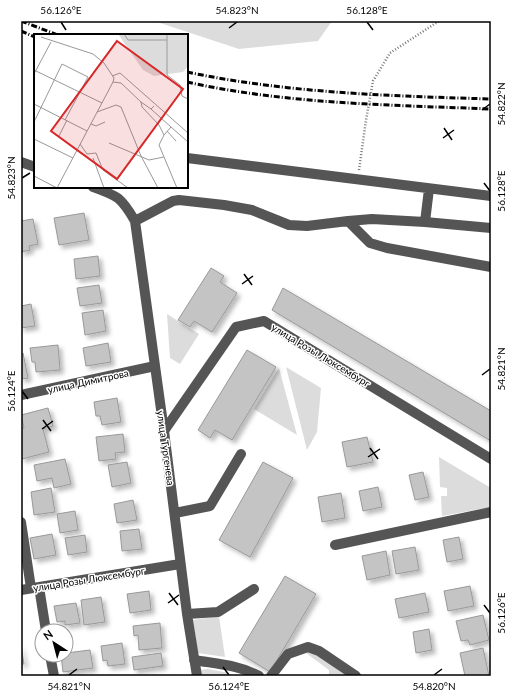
<svg xmlns="http://www.w3.org/2000/svg" width="512" height="697" viewBox="0 0 512 697" font-family="Lato,sans-serif">
  <defs>
    <filter id="shadow"><feDropShadow dx="3.5" dy="3.5" stdDeviation="2" flood-color="#0004"/></filter>
  </defs>
  <rect width="100%" height="100%" fill="#fff"/>
  <path fill="#dcdcdc" d="M 154,21 L 332,21 L 318,41 L 239,49 Z
    M 167,314 L 199,334 L 180,364 L 170,358 Z
    M 286,367 L 321,388 L 317,432 L 307,450 Z
    M 279,368 L 297,435 L 254,409 Z
    M 439,457 L 491,488 L 491,507 L 442,516 L 441,496 L 447,496 L 447,488 L 440,487 Z
    M 219,616 L 225,657 L 198,653 L 193,620 Z
    M 310,650 L 320,656 L 346,676 L 329,676 L 329,670 L 306,653 Z
    M 208,669 L 229,673 L 229,676 L 200,676 L 199,670 Z"/>
  <path fill="#c4c4c4" stroke="#999" filter="url(#shadow)" d="M 84,213 L 89,240 L 59,245 L 54,218 Z
    M 33,219 L 38,244 L 29,246 L 30,250 L 21,252 L 21,221 Z
    M 98,256 L 100,276 L 76,279 L 74,259 Z
    M 211,268 L 224,276 L 220,282 L 237,293 L 212,332 L 194,321 L 190,327 L 178,320 Z
    M 99,285 L 102,303 L 80,306 L 77,288 Z
    M 283,288 L 491,411 L 491,441 L 272,310 Z
    M 31,304 L 35,326 L 21,328 L 21,306 Z
    M 103,310 L 106,331 L 85,335 L 82,313 Z
    M 108,343 L 111,362 L 86,366 L 83,348 Z
    M 58,345 L 60,370 L 36,372 L 35,362 L 32,362 L 30,348 Z
    M 247,350 L 276,367 L 232,440 L 215,430 L 210,438 L 198,430 Z
    M 23,353 L 28,378 L 21,379 L 21,354 Z
    M 117,398 L 121,422 L 102,425 L 100,416 L 96,416 L 94,402 Z
    M 48,408 L 53,426 L 43,429 L 49,452 L 22,459 L 21,454 L 21,428 L 24,428 L 21,415 Z
    M 123,434 L 125,452 L 115,453 L 116,459 L 99,461 L 96,437 Z
    M 367,437 L 373,462 L 347,467 L 342,442 Z
    M 65,459 L 71,484 L 54,488 L 52,478 L 37,481 L 34,465 Z
    M 127,462 L 131,483 L 112,487 L 108,465 Z
    M 263,462 L 293,478 L 250,557 L 219,540 Z
    M 423,472 L 429,497 L 415,500 L 409,475 Z
    M 378,487 L 382,507 L 363,511 L 359,491 Z
    M 51,488 L 55,512 L 34,515 L 31,492 Z
    M 341,493 L 345,518 L 322,522 L 318,497 Z
    M 133,500 L 137,520 L 117,523 L 114,504 Z
    M 75,511 L 78,530 L 60,533 L 57,514 Z
    M 139,529 L 142,549 L 122,551 L 120,531 Z
    M 52,534 L 56,555 L 34,559 L 30,538 Z
    M 85,535 L 87,552 L 68,555 L 65,538 Z
    M 459,537 L 463,559 L 447,562 L 443,540 Z
    M 415,547 L 419,570 L 396,574 L 392,551 Z
    M 386,551 L 390,575 L 367,580 L 362,556 Z
    M 285,576 L 316,594 L 270,672 L 239,653 Z
    M 470,586 L 474,606 L 448,611 L 444,591 Z
    M 149,591 L 151,610 L 130,613 L 127,594 Z
    M 425,593 L 429,612 L 399,618 L 395,599 Z
    M 101,597 L 105,622 L 84,625 L 81,600 Z
    M 76,603 L 80,623 L 65,625 L 65,621 L 57,622 L 54,606 Z
    M 483,615 L 489,640 L 470,645 L 468,640 L 461,641 L 456,621 Z
    M 160,623 L 162,648 L 139,650 L 138,635 L 134,636 L 133,626 Z
    M 429,629 L 432,650 L 416,653 L 413,632 Z
    M 122,643 L 125,664 L 108,666 L 107,660 L 103,661 L 101,646 Z
    M 21,646 L 24,664 L 21,664 Z
    M 483,648 L 489,676 L 465,676 L 460,653 Z
    M 90,650 L 93,668 L 63,672 L 61,655 L 66,655 L 66,653 Z
    M 161,653 L 163,666 L 134,670 L 132,657 Z"/>
  <g fill="none" stroke-linecap="round" stroke-linejoin="round">
    <path stroke="#777" stroke-width="2.5" stroke-dasharray="1 2" stroke-linecap="butt" d="M 359,170 L 366,120 L 373,81 L 390,53 L 439,21"/>
    <path stroke="#555" stroke-width="10" d="M 187,158 L 491,196
      M 21,162 L 35,167
      M 93,187 C 118,196 121,197 135,221 L 164,431 L 187,614 L 197,676
      M 429,189 L 425,222 L 491,228
      M 135,221 L 173,201 L 179,200 L 224,205 L 252,210 L 289,225 L 307,226 L 348,221 L 370,243 L 387,248 L 491,267
      M 348,221 L 372,219 L 425,222
      M 21,395 L 155,366
      M 164,431 L 236,327 L 264,321 L 491,459
      M 175,513 L 210,506 L 241,454
      M 21,522 L 31,588
      M 335,545 L 491,512
      M 39,587 L 46,631
      M 21,590 L 180,564
      M 187,614 L 218,612 L 254,589
      M 50,655 L 54,676
      M 194,660 C 217,664 239,665 259,676
      M 271,676 L 288,654 L 308,647 L 319,651 L 356,676"/>
    <path stroke="#000" stroke-width="3" stroke-dasharray="6 2 1 2" stroke-linecap="butt" d="M 21,21 L 58,35
      M 21,31 L 35,37
      M 187,72 C 287,93 389,96 491,99
      M 187,82 C 286,104 390,105 491,109"/>
  </g>
  <path fill="none" stroke="#000" stroke-width="1.5" d="M 61,22 L 66,30M 367,22 L 373,30M 229,28 L 237,22M 482,110 L 490,104M 444,128 L 452,140M 443,138 L 454,130M 22,178 L 30,173M 484,183 L 490,191M 244,274 L 252,285M 242,284 L 253,276M 482,375 L 490,369M 22,391 L 28,399M 43,420 L 51,431M 42,429 L 53,421M 370,448 L 378,459M 368,457 L 380,449M 169,593 L 178,605M 168,603 L 179,595M 484,605 L 490,613M 223,667 L 229,675M 69,675 L 77,669M 434,675 L 442,669"/>
  <g text-anchor="middle" stroke-width="3" stroke-linejoin="round" paint-order="stroke">
    <g font-size="10" fill="#000" stroke="#fff">
      <text transform="translate(321 355) rotate(31)" y="4">улица Розы Люксембург</text>
      <text transform="translate(88 381) rotate(-12)" y="4">улица Димитрова</text>
      <text transform="translate(166 448) rotate(82)" y="4">улица Тургенева</text>
      <text transform="translate(89 579) rotate(-9)" y="4">улица Розы Люксембург</text>
    </g>
  </g>
  <g transform="translate(34 34)">
    <rect width="154" height="154" fill="#fff"/>
    <path d="M 84,0 L 154,0 L 154,32 L 149,38 L 120,42 L 109,36 Z" fill="#dcdcdc"/>
    <path fill="none" stroke="#999" stroke-width="1" d="M 90,0 L 94,6 L 133,6M 133,0 L 133,41 L 146,51 L 148,62 L 154,65M 7,3 L 59,20 L 70,29 L 80,44 L 79,48M 0,36 L 68,69M 0,40 L 17,8M 78,42 L 86,39 L 154,99M 79,48 L 87,49 L 107,68 L 108,73 L 125,91 L 130,101 L 137,93 L 154,108M 107,68 L 117,75M 0,70 L 53,97M 120,72 L 117,75 L 137,93M 63,78 L 82,71 L 87,73 L 107,122 L 124,154M 0,88 L 28,30 L 54,43 L 31,86M 57,90 L 62,92 L 71,88M 133,97 L 142,107M 130,101 L 125,111 L 143,154M 25,102 L 33,86M 0,105 L 39,124M 75,109 L 115,126 L 130,123M 46,110 L 53,120 L 62,119 L 69,136 L 94,154M 59,124 L 70,154M 0,142 L 23,154M 23,154 L 79,48"/>
    <path fill="#d62828" fill-opacity="0.15" stroke="#d62828" stroke-width="2" d="M 83,7 L 149,55 L 83,145 L 17,97 Z"/>
    <rect width="154" height="154" fill="none" stroke="#000" stroke-width="2"/>
  </g>
  <rect width="512" height="697" fill="none" stroke="#ffffff" stroke-width="44"/>
  <g transform="translate(54 643) rotate(324)"><circle r="19" fill="#ffffff" stroke="#999999"/>
  <path d="M0-3L7 15L0 10L-7 15Z" fill="#000000"/>
  <text y="-6" font-size="11" font-weight="bold" text-anchor="middle" fill="#000000">N</text>
  </g>
  <rect x="22" y="22" width="468" height="653" fill="none" stroke="#000" stroke-width="1.5"/>
  <g font-size="10" text-anchor="middle" fill="#000">
    <text x="61" y="14">56.126°E</text>
    <text x="237" y="14">54.823°N</text>
    <text x="367" y="14">56.128°E</text>
    <text transform="translate(501 104) rotate(-90)" y="4">54.822°N</text>
    <text transform="translate(11 178) rotate(-90)" y="4">54.823°N</text>
    <text transform="translate(501 191) rotate(-90)" y="4">56.128°E</text>
    <text transform="translate(501 369) rotate(-90)" y="4">54.821°N</text>
    <text transform="translate(11 391) rotate(-90)" y="4">56.124°E</text>
    <text transform="translate(501 613) rotate(-90)" y="4">56.126°E</text>
    <text x="69" y="690">54.821°N</text>
    <text x="229" y="690">56.124°E</text>
    <text x="434" y="690">54.820°N</text>
  </g>
</svg>
